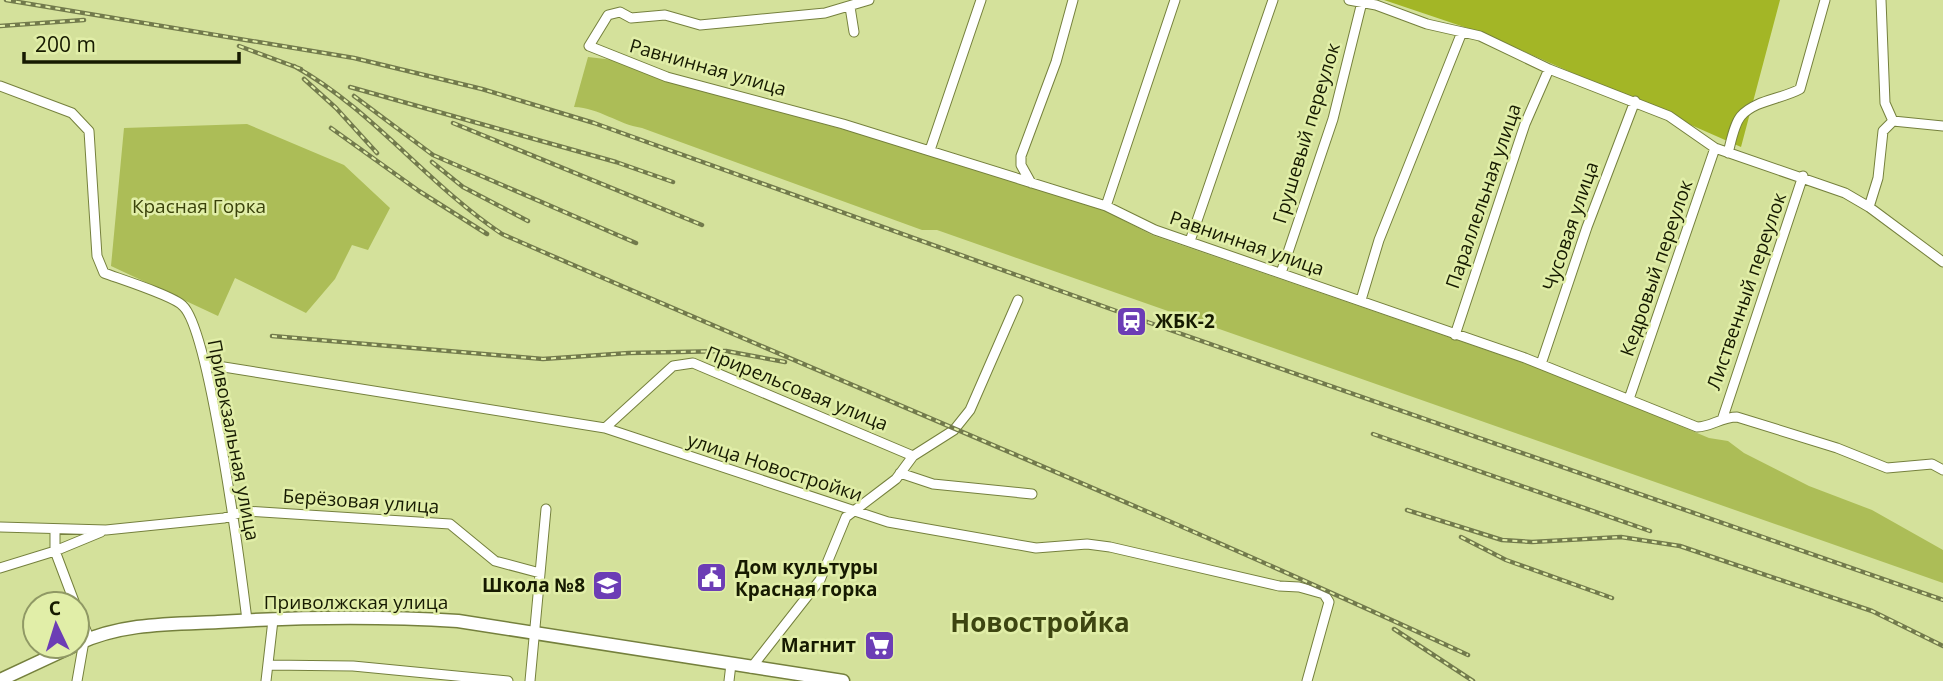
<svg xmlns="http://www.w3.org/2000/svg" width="1943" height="681" viewBox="0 0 1943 681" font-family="'Open Sans',sans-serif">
  <rect width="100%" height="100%" fill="#d4e19b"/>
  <path fill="#acbd57" d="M 588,57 L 614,60 L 666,81 L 875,138 L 1104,210 L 1152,235 L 1559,375 L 1709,438 L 1728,441 L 1744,453 L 1809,486 L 1872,510 L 1943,550 L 1943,583 L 937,230 L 922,230 L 642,128 C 617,124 600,108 574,107 Z
    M 247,124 L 344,165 L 390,208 L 368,250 L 352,245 L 335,279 L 306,313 L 235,278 L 218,316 L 111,266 L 124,128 Z"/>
  <path fill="#a3b626" d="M 1384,0 L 1780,0 L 1741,147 L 1482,33 Z"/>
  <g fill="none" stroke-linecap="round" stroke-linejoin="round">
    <defs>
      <path id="minor" d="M 869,0 L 825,13 L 700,25 L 665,15 L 631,18 L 620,12 L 608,15 L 589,46 L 667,77 L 843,124 L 1106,206 L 1155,230 L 1525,358 L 1697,427 C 1711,427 1721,417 1737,417 L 1837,448 L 1887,468 L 1932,464 L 1943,470
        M 1349,0 L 1376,5 L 1427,24 L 1480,36 L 1549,69 L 1669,116 L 1715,148 L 1845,193 L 1869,207 L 1943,262
        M 850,7 L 854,32
        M 0,86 L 72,113 L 89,131 L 97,256 L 104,273 C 120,279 174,296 183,306 C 210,331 241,571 247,620
        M 1893,121 L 1943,126
        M 930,150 L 981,0
        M 1728,153 C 1731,142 1734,124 1741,116 C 1755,100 1782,99 1800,89 L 1825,0
        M 1031,183 L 1021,165 L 1021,156 L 1056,62 L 1073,0
        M 1106,206 L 1175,0
        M 1869,207 L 1878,178 L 1883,131 L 1893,121 L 1885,103 L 1881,0
        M 1190,241 L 1273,0
        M 1281,273 L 1333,119 L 1362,2
        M 1361,300 L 1379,240 L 1462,32
        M 1455,335 L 1525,124 L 1549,69
        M 205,364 L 605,428 L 888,522 L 1036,548 L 1087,544 L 1110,547 L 1279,586 L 1299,587 L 1324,594 L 1329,602 L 1307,681
        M 1541,364 L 1587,227 L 1635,101
        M 1629,399 L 1715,148
        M 1723,417 L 1803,176
        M 605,428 L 673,366 L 693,363 L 913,456
        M 900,473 L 933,484 L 1032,494
        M 0,527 L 106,530 L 224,518 L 245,511 L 450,524 L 495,561 L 540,573
        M 55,530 L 55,551 L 75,604
        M 0,568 L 55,551 L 101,532
        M 77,608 L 89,638
        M 268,665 L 353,666 L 508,681
        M 751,668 L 820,580 L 846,517 L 896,479 L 913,456 L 954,430 L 970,410 L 1018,300
        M 77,681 L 84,641
        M 266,681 L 273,620
        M 530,681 L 546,509
        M 729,681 L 731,664"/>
      <path id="major" d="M 77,644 C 121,623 170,624 218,622 C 298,617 378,616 458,621 L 843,681
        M 0,680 L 73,646"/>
    </defs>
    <use href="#minor" stroke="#75803d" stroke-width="11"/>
    <use href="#major" stroke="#75803d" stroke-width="15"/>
    <use href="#minor" stroke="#fff" stroke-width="9"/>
    <use href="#major" stroke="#fff" stroke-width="12"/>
    <defs>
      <path id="rail" d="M 6,0 L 354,58 L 482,89 L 594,123 L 1133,317 L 1943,600
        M 0,26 L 84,20
        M 239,46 L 301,69
        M 294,66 C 372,109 427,184 502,234 C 824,375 1150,508 1468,655
        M 304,79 L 336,108 L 377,153
        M 350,87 L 616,162 L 673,182
        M 354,96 L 433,155 L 636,243
        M 453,123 L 702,225
        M 331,128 L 419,191 L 487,234
        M 432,162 L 463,187 L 528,221
        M 272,336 L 543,359 L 629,353 L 726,351 L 785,362
        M 1373,434 L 1650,531
        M 1407,510 L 1502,540 L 1532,542 L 1621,537 L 1680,546 L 1872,611 L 1943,646
        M 1461,537 L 1506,560 L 1612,598
        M 1394,629 L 1473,681"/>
    </defs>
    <use href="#rail" stroke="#727a4c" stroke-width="4.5"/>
    <use href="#rail" stroke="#e1eea8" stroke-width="2" stroke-dasharray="5" stroke-linecap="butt"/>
  </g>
  <defs>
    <symbol id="station-square" viewBox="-11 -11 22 22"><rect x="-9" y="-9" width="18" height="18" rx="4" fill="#6c3db5" stroke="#e1eea8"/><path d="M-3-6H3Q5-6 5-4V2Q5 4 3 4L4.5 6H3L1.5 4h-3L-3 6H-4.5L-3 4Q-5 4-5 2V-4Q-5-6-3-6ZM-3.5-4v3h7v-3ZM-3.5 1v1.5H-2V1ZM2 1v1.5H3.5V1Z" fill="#fff"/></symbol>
    <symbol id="civic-square" viewBox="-11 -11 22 22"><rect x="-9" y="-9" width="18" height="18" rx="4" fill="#6c3db5" stroke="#e1eea8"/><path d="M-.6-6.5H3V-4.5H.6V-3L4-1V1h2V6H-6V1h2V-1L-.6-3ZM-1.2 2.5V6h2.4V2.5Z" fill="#fff"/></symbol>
    <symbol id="school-square" viewBox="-11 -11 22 22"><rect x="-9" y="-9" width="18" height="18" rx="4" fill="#6c3db5" stroke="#e1eea8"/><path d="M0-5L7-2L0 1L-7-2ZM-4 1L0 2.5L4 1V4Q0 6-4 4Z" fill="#fff"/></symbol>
    <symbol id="supermarket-square" viewBox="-11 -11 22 22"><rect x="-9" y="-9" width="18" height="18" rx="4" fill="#6c3db5" stroke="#e1eea8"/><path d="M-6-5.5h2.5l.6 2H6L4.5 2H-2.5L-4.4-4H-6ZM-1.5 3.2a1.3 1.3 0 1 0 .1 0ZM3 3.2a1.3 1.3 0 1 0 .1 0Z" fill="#fff"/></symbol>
  </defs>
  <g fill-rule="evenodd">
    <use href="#station-square" x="1114" y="304" width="35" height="35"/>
    <use href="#civic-square" x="694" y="560" width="35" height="35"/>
    <use href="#school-square" x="590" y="568" width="35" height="35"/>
    <use href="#supermarket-square" x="862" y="628" width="35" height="35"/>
  </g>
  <g text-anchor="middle" stroke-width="5" stroke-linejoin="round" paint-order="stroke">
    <g font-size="19" fill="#161a01" stroke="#e1eea8">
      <text transform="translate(708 67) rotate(16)" y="7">Равнинная улица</text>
      <text transform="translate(1306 133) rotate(-73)" y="7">Грушевый переулок</text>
      <text transform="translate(1483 196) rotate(-71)" y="7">Параллельная улица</text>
      <text transform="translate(1570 226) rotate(-71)" y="7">Чусовая улица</text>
      <text transform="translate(1247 243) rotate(19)" y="7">Равнинная улица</text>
      <text transform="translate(1656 268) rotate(-71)" y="7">Кедровый переулок</text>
      <text transform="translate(1746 291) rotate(-71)" y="7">Лиственный переулок</text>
      <text transform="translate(797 388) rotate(22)" y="7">Прирельсовая улица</text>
      <text transform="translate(234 440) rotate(79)" y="7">Привокзальная улица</text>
      <text transform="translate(775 467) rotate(18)" y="7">улица Новостройки</text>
      <text transform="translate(361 501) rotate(4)" y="7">Берёзовая улица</text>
      <text x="356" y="609">Приволжская улица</text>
    </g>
    <g font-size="19" fill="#3a420a" stroke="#e1eea8">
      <text x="199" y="213">Красная Горка</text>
    </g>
    <g font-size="19" font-weight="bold" fill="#161a01" stroke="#e1eea8" text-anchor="start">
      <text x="1155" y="328">ЖБК-2</text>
      <text x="735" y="574">Дом культуры<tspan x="735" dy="22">Красная горка</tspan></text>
      <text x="585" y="592" text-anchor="end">Школа №8</text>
      <text x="856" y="652" text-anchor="end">Магнит</text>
    </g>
    <g font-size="26" font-weight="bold" fill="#3d4511" stroke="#e1eea8">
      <text x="1040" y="632">Новостройка</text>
    </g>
  </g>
  <g transform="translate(56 625) rotate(356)"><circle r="33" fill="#e1eea8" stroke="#909965" stroke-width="2"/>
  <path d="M0-5L12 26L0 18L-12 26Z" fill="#6c3db5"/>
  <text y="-10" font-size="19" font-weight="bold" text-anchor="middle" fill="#161a01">С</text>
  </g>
  <path d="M24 52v10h215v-10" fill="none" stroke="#161a01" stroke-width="3.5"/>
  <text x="35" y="52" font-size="21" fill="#161a01" stroke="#e1eea8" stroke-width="5" paint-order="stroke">200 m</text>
</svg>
